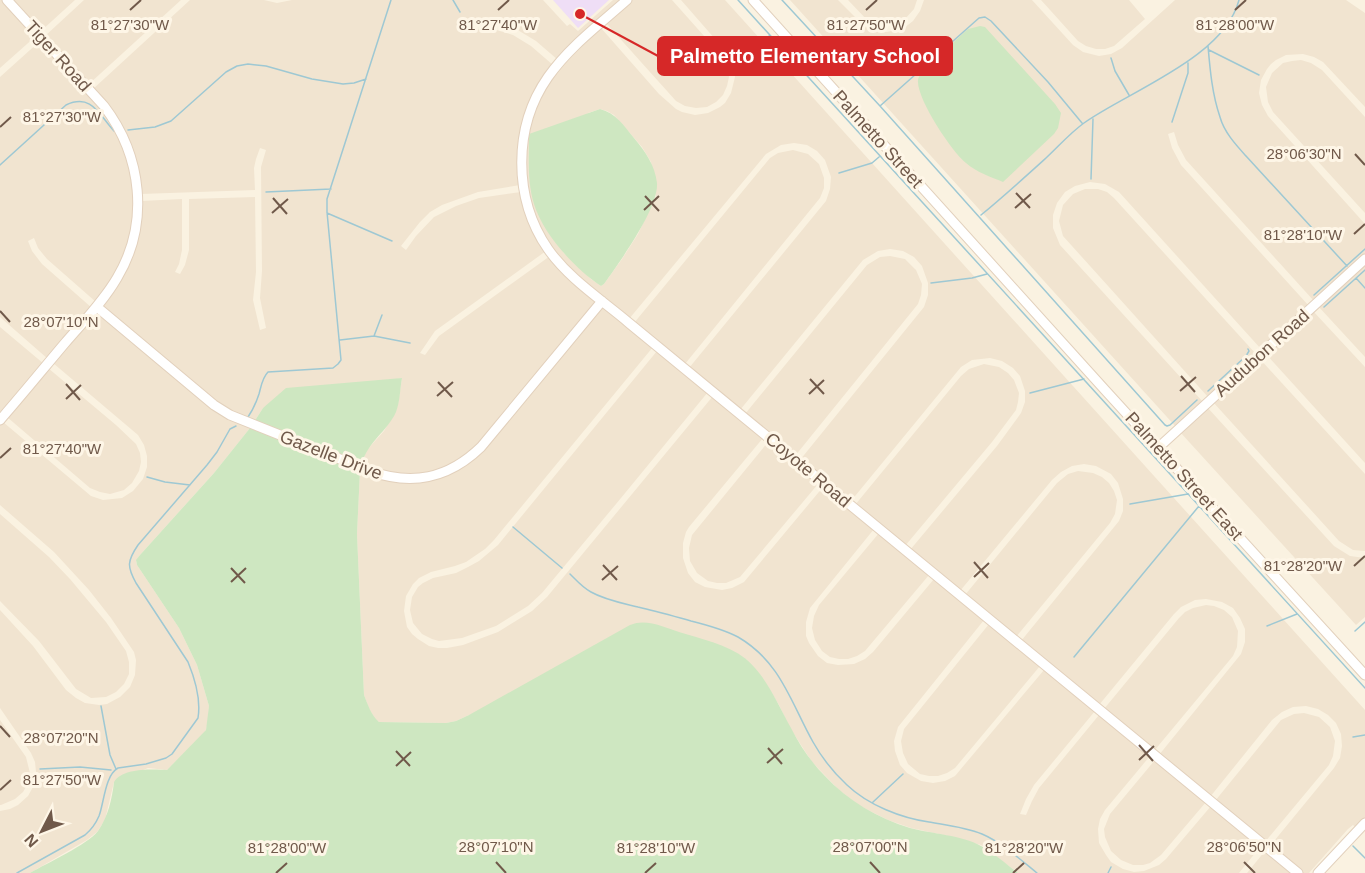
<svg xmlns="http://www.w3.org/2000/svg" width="1365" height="873" viewBox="0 0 1365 873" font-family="Helvetica,sans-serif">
  <rect width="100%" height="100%" fill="#faf2e1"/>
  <path fill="#f1e4d0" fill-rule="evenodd" d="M 0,0 L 2,0 L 36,36 L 0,68 Z
    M 12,0 L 75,0 L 41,31 Z
    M 84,0 L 181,0 L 89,84 L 45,36 Z
    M 190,0 L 264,0 L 277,3 L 292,0 L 543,0 L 567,26 L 570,24 L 578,31 L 613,0 L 622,0 L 558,60 L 536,41 L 516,29 L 494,23 L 461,23 L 461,30 L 493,29 L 513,35 L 531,46 L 553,65 L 534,94 L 520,185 L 478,192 L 442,205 L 430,212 L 420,222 L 401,246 L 406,250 L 416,236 L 434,217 L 456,206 L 479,198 L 521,192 L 546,251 L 435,331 L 420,353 L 425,355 L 439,336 L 550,256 L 598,301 L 478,445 L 458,462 L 427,474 L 393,475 L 362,464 L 366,451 L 384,431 L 395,413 L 398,404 L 402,378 L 263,408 L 254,422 L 245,419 L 216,402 L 101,306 L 118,282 L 141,201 L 182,199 L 182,250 L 179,264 L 175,272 L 180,274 L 185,265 L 189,250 L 189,199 L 255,197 L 256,272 L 253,300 L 260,330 L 266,328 L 260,298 L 262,271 L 261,167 L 266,150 L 260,148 L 256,159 L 254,168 L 255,190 L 141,194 L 140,179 L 93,89 Z
    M 631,0 L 672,0 L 721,55 L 726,63 L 729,77 L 727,86 L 723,95 L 716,102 L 707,107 L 696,108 L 685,106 L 676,101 L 606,23 Z
    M 681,0 L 725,0 L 1365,710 L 1365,819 L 1356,828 L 1353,825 L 1348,829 L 1309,873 L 1303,873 L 1270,846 L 1334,768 L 1340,758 L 1342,746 L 1341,734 L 1336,723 L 1328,715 L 1318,709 L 1306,706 L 1293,707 L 1282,712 L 1272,720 L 1210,797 L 1159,755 L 1241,654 L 1245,642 L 1245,629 L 1240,618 L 1233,608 L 1222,602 L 1206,599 L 1195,600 L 1181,607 L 1174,614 L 1099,705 L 1021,641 L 1119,521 L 1123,511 L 1123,499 L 1118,483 L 1111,474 L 1096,466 L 1084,464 L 1072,466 L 1061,472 L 1052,480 L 960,591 L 910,550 L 997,446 L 1021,413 L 1025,402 L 1025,391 L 1020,376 L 1013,368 L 1002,361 L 990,358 L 972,360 L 961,367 L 851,501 L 800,460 L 924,307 L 928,295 L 928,283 L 922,266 L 914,257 L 903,251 L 890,249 L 878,251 L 863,260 L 740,410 L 689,368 L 826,201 L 830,189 L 831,177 L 825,160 L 817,151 L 807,145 L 794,143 L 781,145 L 766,154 L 629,319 L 576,274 L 553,250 L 541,229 L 530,200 L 525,170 L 525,160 L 532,117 L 545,87 L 565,61 L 601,28 L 659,94 L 676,109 L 682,112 L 695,115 L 708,113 L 720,107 L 725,103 L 731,93 L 735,77 L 734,65 L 729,55 ZM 600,109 L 607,111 L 614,115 L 642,147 L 651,162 L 656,196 L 638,234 L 622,259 L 604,284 L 601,286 L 591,279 L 564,253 L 541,220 L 588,113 Z
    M 790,0 L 838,0 L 864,26 L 875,31 L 887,32 L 904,28 L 913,21 L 920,11 L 924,0 L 1032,0 L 1073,45 L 1083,52 L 1099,56 L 1111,54 L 1122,48 L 1175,0 L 1346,0 L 1365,13 L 1365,107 L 1323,62 L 1314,57 L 1303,54 L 1286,55 L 1276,60 L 1271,64 L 1267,69 L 1261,80 L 1259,93 L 1262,105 L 1268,116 L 1365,224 L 1365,255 L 1314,301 L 1186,160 L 1178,145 L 1174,132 L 1168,134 L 1172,148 L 1181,165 L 1309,306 L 1261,349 L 1119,192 L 1105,184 L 1090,182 L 1075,186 L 1065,192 L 1057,203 L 1053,215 L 1053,228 L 1060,245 L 1203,402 L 1176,427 Z
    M 848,0 L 917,0 L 914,9 L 905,19 L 897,24 L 887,26 L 877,25 L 868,21 Z
    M 1041,0 L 1129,0 L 1145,19 L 1114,46 L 1105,49 L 1096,49 L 1086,46 L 1078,41 Z
    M 40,41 L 107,115 L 124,146 L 133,181 L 135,208 L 128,245 L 117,271 L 96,302 L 47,259 L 38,248 L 34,238 L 28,241 L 32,251 L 42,264 L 92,308 L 48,359 L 0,317 L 0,77 Z
    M 1301,60 L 1311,63 L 1322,70 L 1365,117 L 1365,213 L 1273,112 L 1268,102 L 1266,87 L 1272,73 L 1283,63 L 1292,61 Z
    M 793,150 L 808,154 L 819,164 L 824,178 L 824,188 L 820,198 L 685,364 L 634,323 L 770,158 L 778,153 Z
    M 1085,189 L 1098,189 L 1107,192 L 1114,198 L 1256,354 L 1208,397 L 1063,236 L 1059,221 L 1063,205 L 1073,194 Z
    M 890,256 L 905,259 L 916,270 L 922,284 L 921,295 L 918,304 L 795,456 L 745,414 L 867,265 L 880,257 Z
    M 1365,264 L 1365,357 L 1318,306 Z
    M 602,305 L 653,347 L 494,540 L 485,549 L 466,562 L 455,566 L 431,572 L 419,578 L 413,584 L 406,596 L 404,611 L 407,627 L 412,634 L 418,639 L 429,646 L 438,648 L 447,648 L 463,645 L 498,632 L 532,611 L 547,597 L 713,396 L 763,438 L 689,527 L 686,532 L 683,543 L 683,558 L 688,573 L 695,582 L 705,587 L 722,590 L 732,588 L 744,582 L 823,487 L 874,529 L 810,608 L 806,622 L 806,636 L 809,643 L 818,656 L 827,663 L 838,665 L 854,664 L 865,659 L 873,652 L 934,579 L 984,620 L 898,727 L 894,741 L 895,751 L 900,765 L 907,773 L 921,781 L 933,783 L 945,781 L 955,776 L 1044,670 L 1095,711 L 1034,785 L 1026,799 L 1020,814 L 1026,815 L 1032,801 L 1039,788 L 1099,715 L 1150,756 L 1105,810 L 1100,819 L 1098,829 L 1099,843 L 1106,855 L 1111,862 L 1123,869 L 1134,872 L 1144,871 L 1159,865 L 1166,859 L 1211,806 L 1260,847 L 1239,873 L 1018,873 L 981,845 L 948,836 L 911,828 L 888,820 L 860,806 L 839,790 L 812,762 L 790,728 L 779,705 L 768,687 L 746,659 L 469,715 L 456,721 L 446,723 L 379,722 L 375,719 L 369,709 L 364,695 L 357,534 L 360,471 L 379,478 L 403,482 L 455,471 Z
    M 1313,311 L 1365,367 L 1365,463 L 1266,354 Z
    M 97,312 L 228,418 L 250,428 L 214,473 L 140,555 L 136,561 L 137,565 L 179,628 L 197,665 L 209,706 L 208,721 L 206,730 L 202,736 L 167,770 L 148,768 L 114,782 L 105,820 L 97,832 L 87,840 L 30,873 L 0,873 L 0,811 L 10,809 L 18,805 L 28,796 L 33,787 L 36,772 L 35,762 L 31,753 L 0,708 L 0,610 L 33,646 L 66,690 L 76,698 L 85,703 L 99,705 L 107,704 L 120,697 L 130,687 L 135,675 L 136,660 L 134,652 L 111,618 L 89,590 L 54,552 L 0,505 L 0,425 L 3,422 L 91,496 L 103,500 L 122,498 L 133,491 L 143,479 L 147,467 L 147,456 L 144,445 L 138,435 L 53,363 Z
    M 0,327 L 44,364 L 2,413 L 0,411 Z
    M 657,351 L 708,392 L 621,498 L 542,593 L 528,606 L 496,626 L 462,638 L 439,641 L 432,639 L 422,634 L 413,623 L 410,610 L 412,597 L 418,587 L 423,583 L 433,578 L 456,573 L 468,567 L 479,561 L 498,545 Z
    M 1260,359 L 1365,474 L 1365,551 L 1353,550 L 1339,541 L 1213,402 Z
    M 984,364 L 999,367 L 1008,373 L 1014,380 L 1019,393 L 1018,402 L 1016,410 L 992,442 L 905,546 L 855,505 L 961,376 L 969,369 Z
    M 48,368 L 116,425 L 136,444 L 140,453 L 141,462 L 139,471 L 132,483 L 124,490 L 110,494 L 100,492 L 90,488 L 7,417 Z
    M 1207,407 L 1334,546 L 1350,556 L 1365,558 L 1365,617 L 1356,625 L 1180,432 Z
    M 768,442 L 818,484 L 740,577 L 726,583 L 717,583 L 708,581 L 697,573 L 690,561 L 689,548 L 692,535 Z
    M 1078,471 L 1093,473 L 1102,477 L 1109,483 L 1114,491 L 1117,500 L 1115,514 L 1110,523 L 1016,637 L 965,595 L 1057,483 L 1068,474 Z
    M 0,514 L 49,557 L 70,579 L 106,622 L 126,651 L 129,662 L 129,674 L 124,684 L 116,692 L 106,697 L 91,698 L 76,689 L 39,641 L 0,601 Z
    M 879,533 L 929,575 L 865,651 L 857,656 L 848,659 L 839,659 L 830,657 L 822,651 L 815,640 L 812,628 L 814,616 L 819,605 Z
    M 1206,605 L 1214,606 L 1224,610 L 1232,617 L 1238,631 L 1237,647 L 1233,656 L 1154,751 L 1104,709 L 1179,618 L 1185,612 L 1193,608 Z
    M 989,624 L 1040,666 L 955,768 L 947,773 L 938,776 L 929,776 L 920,774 L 908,764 L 903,753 L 901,741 L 904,729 Z
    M 1304,713 L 1319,717 L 1330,727 L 1335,741 L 1333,756 L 1329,765 L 1265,842 L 1215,801 L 1281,720 L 1294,714 Z
    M 0,720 L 26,757 L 30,773 L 27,785 L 23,792 L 15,799 L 1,805 L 0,805 Z
    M 1155,760 L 1206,802 L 1161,855 L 1150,863 L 1143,865 L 1133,865 L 1121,860 L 1111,851 L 1105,837 L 1104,829 L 1110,814 Z
    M 1265,851 L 1292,873 L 1247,873 Z"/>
  <path fill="#efdef6" d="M 553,0 L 609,0 L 578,28 Z"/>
  <path fill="#cee7c1" d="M 980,26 L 985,27 L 1055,104 L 1061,113 L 1058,128 L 1054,134 L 1003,182 C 991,177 976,172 966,163 C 952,152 916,98 918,80 C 918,79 921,72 922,71 L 968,29 Z
    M 600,109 C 616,113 624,126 634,138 C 645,151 655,165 657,183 C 659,208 619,263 604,284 L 601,286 C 575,269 543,234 534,204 C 527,181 529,157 529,134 Z
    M 402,378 C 400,389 400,402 396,412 C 387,432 367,442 362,464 L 254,422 L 263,408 L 286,388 Z
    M 250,428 L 360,471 L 357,534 L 364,695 C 368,705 371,715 379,722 L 446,723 L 456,721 L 469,715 L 630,625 C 646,618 664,627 679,632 C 701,639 727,644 746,659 C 767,677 778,705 791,728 C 800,746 811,762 825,776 C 848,801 878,818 910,828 C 932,834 962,835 981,846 C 994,853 1006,864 1018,873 L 30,873 C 47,863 87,845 98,831 C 108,817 112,799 114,782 C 122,768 152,769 167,770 L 206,730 L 209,706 L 197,665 L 179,628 L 137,565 L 136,560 L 140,555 L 214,473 Z"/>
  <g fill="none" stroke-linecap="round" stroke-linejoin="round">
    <path stroke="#9ec8d3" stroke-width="1.5" d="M 453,0 L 460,12
      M 738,0 L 1365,688
      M 782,0 L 880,106 L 1165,425 L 1167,426 L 1170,425 L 1197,400
      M 1208,46 C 1210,69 1212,94 1220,117 C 1224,132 1236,145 1246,156 L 1347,266
      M 1209,50 L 1259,75
      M 1111,58 L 1115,71 L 1129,95
      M 735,61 C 747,55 765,50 769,36
      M 880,106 L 979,18 L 985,17 L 991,21 L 1048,82 L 1082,123
      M 1172,122 L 1188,73 L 1188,63
      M 128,130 L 155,127 L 171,121 L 226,72 L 237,66 L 248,64 L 266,66 L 312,79 L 343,84 L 354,83 L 366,79
      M 0,165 L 66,105 C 92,93 99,115 114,131
      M 839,173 L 872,163 L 879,157
      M 1091,179 L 1093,119
      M 266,192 L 331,189
      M 327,213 L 392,241
      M 981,215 C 1003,197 1025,177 1046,158 C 1059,146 1070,133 1084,123 C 1129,91 1224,58 1239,0
      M 1356,278 L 1365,288
      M 931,283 L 972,278 L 987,274
      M 1314,295 L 1365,249
      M 1324,307 L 1365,270
      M 374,336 L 382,315
      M 340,340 L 374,336 L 410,343
      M 1208,391 L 1246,356 L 1249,351 L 1248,349
      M 1030,393 L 1084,379
      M 248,417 C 253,410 256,403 259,394 C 261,387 262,378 268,372 L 333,368 L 338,364 L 341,360 L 327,212 L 327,199 L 391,0
      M 147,477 L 165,482 L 190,485
      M 1130,504 L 1188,494
      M 513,527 L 562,568
      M 570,574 C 576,580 583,588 591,592 C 605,600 622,603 638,607 C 656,611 673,616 691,621 C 707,625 723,629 738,637 C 781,662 791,703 813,742 C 822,758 834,773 847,785 C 868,805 901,818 929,822 C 946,825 965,827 982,834 C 1001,842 1021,860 1037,873
      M 1267,626 L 1297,614
      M 1355,631 L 1365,622
      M 1074,657 L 1199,506
      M 101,706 L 110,755 L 116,769
      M 1353,737 L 1365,735
      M 40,769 L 80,767 L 111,770
      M 873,802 L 903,774
      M 1353,846 L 1365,858
      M 17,873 L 85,835 C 91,830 96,823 99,816 C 104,803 105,775 118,768 L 146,764 L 166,758 L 172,754 L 198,718 C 201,700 195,679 188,662 L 136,583 C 127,567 127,561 138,545 L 207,465 L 217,452 L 230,429 L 236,426
      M 1108,873 L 1111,867"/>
    <defs>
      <path id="secondary" d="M 627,0 C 600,24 569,47 548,77 C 513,127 513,198 548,249 C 569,279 602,300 629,323 L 1298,873
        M 753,0 L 1105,390 L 1365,675
        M 97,307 L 214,405 L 230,415 L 370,471 C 412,486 448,479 481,447 L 602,301
        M 0,420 C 22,395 43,369 65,343 C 83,322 103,302 117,278 C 150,223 142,156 104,106 L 7,0
        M 1159,447 L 1365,259
        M 1318,873 L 1365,823"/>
    </defs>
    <use href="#secondary" stroke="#e2d0bc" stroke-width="11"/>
    <use href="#secondary" stroke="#fff" stroke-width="9"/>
  </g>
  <path fill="none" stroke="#70594a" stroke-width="2" d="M 130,10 L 141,0M 498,10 L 509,0M 866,10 L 877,0M 1235,10 L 1246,0M 0,127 L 11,117M 1355,154 L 1365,165M 1016,193 L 1030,208M 645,196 L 659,211M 273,198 L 287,214M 1015,208 L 1031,194M 644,210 L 659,196M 272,213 L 288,199M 1354,234 L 1365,224M 0,311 L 10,322M 1181,376 L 1195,392M 810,379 L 824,394M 438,382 L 452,397M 66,384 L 80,400M 1180,391 L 1196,377M 809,394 L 824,380M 437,396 L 453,382M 66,399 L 81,385M 0,458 L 11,448M 974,562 L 988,578M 603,565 L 617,580M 1354,566 L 1365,556M 231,568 L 245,583M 974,577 L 989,563M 602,580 L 618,566M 231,582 L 246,568M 0,726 L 10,737M 1139,745 L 1153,761M 768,748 L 782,764M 396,751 L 410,766M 1139,760 L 1154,746M 767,763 L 783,749M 396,766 L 411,752M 0,790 L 11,780M 496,862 L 506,873M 870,862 L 880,873M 1244,862 L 1255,873M 276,873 L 287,863M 645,873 L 656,863M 1013,873 L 1024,863"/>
  <g text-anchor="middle" stroke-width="6" stroke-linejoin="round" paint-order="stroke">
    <g font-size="18" fill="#70594a" stroke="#fef6e7">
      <text transform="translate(58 56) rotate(48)" y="6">Tiger Road</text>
      <text transform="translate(878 139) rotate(48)" y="6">Palmetto Street</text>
      <text transform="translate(1262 353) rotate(-42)" y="6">Audubon Road</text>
      <text transform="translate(331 455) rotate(21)" y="6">Gazelle Drive</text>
      <text transform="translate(808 470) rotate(40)" y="6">Coyote Road</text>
      <text transform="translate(1184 476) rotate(48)" y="6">Palmetto Street East</text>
    </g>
  </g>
  <g font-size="15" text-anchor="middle" fill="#70594a" stroke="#fef6e7" stroke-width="6" stroke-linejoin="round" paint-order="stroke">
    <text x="130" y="30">81°27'30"W</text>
    <text x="498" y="30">81°27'40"W</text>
    <text x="866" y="30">81°27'50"W</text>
    <text x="1235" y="30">81°28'00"W</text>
    <text x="62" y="122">81°27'30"W</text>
    <text x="1304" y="159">28°06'30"N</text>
    <text x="1303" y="240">81°28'10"W</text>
    <text x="61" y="327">28°07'10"N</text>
    <text x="62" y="454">81°27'40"W</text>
    <text x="1303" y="571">81°28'20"W</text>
    <text x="61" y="743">28°07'20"N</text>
    <text x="62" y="785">81°27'50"W</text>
    <text x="496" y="852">28°07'10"N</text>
    <text x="870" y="852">28°07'00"N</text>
    <text x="1244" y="852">28°06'50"N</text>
    <text x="287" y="853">81°28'00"W</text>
    <text x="656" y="853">81°28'10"W</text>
    <text x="1024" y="853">81°28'20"W</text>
  </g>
  <path fill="none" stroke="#d62828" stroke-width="2" d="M580 14L658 56"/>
  <circle fill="#d62828" stroke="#fef6e7" stroke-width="2" cx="580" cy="14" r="6"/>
  <rect fill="#d62828" stroke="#d62828" stroke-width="2" x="658" y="37" width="294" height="38" rx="6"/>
  <g font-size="20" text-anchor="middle" font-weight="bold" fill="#fff">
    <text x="805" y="63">Palmetto Elementary School</text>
  </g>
  <g transform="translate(42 831) rotate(228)" stroke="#fef6e7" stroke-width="4.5" paint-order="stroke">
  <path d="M0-4.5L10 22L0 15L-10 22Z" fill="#70594a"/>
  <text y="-9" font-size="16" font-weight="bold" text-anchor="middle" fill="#70594a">N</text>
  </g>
</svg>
